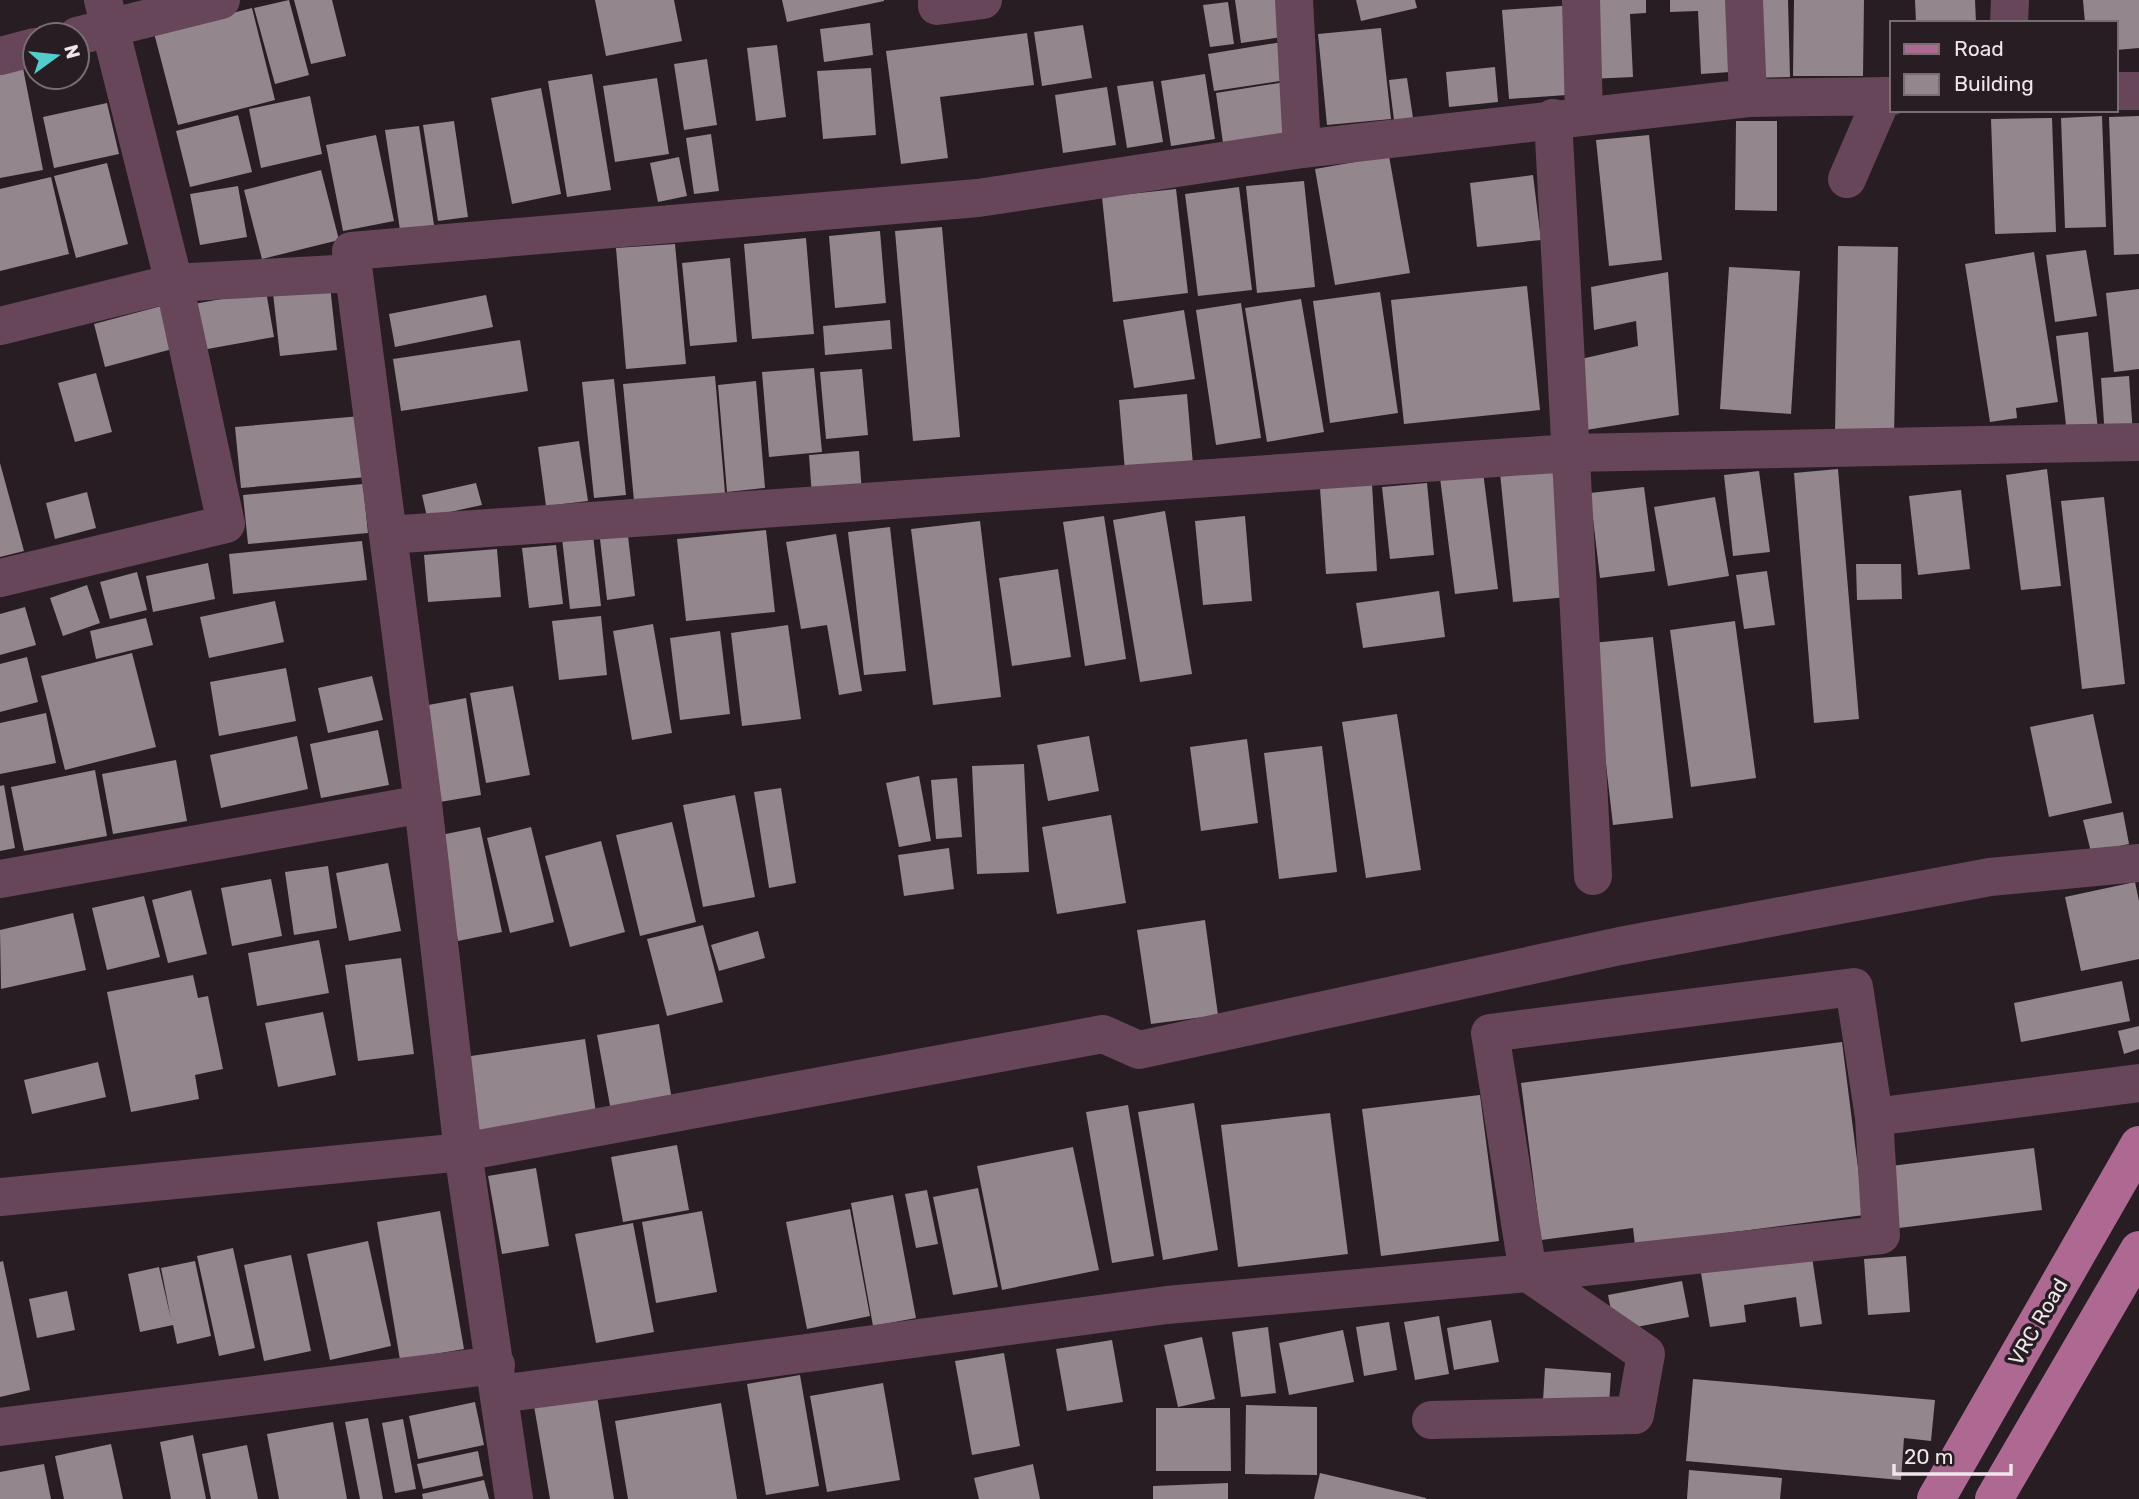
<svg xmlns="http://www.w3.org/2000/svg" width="2139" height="1499" viewBox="0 0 2139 1499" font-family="Rubik,sans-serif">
  <rect width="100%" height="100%" fill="#281d23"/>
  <path fill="#93868d" d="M 289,0 L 309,75 L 275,84 L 254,8 Z
    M 294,0 L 332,0 L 346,56 L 311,64 Z
    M 595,0 L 674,0 L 682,41 L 606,56 Z
    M 782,0 L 884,0 L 884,1 L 787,22 Z
    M 1235,0 L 1283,0 L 1289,36 L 1241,43 Z
    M 1356,0 L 1415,0 L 1417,8 L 1361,21 Z
    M 1585,0 L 1646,0 L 1646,13 L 1630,14 L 1633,77 L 1589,79 Z
    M 1670,0 L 1742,0 L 1745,71 L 1701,74 L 1698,11 L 1670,12 Z
    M 1747,0 L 1788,0 L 1790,77 L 1749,78 Z
    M 1794,0 L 1864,0 L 1863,76 L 1793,76 Z
    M 1915,0 L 1975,0 L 1976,23 L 1916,23 Z
    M 2083,0 L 2139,0 L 2139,48 L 2116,50 L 2116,23 L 2085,23 Z
    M 1228,2 L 1234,44 L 1210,47 L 1203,5 Z
    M 1575,5 L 1581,94 L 1509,99 L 1502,10 Z
    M 252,8 L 275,100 L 178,125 L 154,33 Z
    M 870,23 L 873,55 L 824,62 L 820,29 Z
    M 1083,25 L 1092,78 L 1042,86 L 1034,32 Z
    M 1381,28 L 1391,119 L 1327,125 L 1318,34 Z
    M 1027,33 L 1034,85 L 940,97 L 948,158 L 901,164 L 886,51 Z
    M 1282,42 L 1287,80 L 1214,91 L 1208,54 Z
    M 777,45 L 786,117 L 756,121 L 747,48 Z
    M 707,59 L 717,125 L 684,130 L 674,64 Z
    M 1495,67 L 1498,102 L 1449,107 L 1446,72 Z
    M 23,68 L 43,170 L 0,178 L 0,73 Z
    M 871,68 L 876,135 L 823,139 L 817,71 Z
    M 592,74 L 611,190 L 567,197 L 548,81 Z
    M 1205,74 L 1215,139 L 1171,146 L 1161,81 Z
    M 657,78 L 669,154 L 615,162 L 603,86 Z
    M 1407,78 L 1413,118 L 1394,120 L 1389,80 Z
    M 1153,81 L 1163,142 L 1127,148 L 1117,86 Z
    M 1285,82 L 1292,133 L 1223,143 L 1216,93 Z
    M 1107,87 L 1116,145 L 1063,153 L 1055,95 Z
    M 541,88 L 561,194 L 512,204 L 491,98 Z
    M 310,96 L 322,154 L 261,168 L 249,109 Z
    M 107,103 L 119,154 L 54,168 L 43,117 Z
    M 238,115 L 252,172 L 190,187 L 176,131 Z
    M 2102,116 L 2106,227 L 2065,228 L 2061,118 Z
    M 2139,116 L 2139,254 L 2114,255 L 2109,117 Z
    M 2052,118 L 2056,232 L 1995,234 L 1991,119 Z
    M 454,121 L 468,217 L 438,221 L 423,125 Z
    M 1736,121 L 1777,121 L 1777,211 L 1735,210 Z
    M 419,126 L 434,225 L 400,230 L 385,130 Z
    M 711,134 L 719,191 L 694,194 L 686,138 Z
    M 376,135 L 394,221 L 343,231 L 326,145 Z
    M 1649,135 L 1662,260 L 1609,266 L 1596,140 Z
    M 1389,156 L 1410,273 L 1335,285 L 1315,169 Z
    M 679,157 L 687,196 L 658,202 L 650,163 Z
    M 107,163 L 128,244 L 76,258 L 54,176 Z
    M 321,170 L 339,240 L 262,259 L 244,190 Z
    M 1533,175 L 1541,240 L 1477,247 L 1470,183 Z
    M 51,177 L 69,254 L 0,271 L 0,189 Z
    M 1304,181 L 1315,287 L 1257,293 L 1246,186 Z
    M 238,186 L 247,237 L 200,245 L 190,194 Z
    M 1239,187 L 1252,290 L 1198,296 L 1185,194 Z
    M 1176,189 L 1188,293 L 1113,302 L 1102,197 Z
    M 942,227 L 960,437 L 913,441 L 895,231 Z
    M 880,231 L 886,303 L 835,308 L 829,236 Z
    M 806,238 L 814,334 L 752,339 L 744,244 Z
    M 675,244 L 686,364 L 626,369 L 616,248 Z
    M 1838,246 L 1898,247 L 1894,436 L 1835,435 Z
    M 2086,250 L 2097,316 L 2055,322 L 2046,255 Z
    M 2034,252 L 2058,402 L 2016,408 L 2017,418 L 1990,422 L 1965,264 Z
    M 730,258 L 737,342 L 690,346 L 682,263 Z
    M 1729,267 L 1800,271 L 1791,414 L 1720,409 Z
    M 1668,272 L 1679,415 L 1586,430 L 1581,359 L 1638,346 L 1636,321 L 1594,330 L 1591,287 Z
    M 330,286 L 337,350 L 280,356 L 273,293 Z
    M 1527,286 L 1540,410 L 1404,424 L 1391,300 Z
    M 2139,289 L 2139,369 L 2114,372 L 2106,293 Z
    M 266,291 L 274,337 L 202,350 L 194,304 Z
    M 1380,292 L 1398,413 L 1330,423 L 1313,301 Z
    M 486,295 L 493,327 L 395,347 L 389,314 Z
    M 1301,299 L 1324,432 L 1267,442 L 1245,308 Z
    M 1241,303 L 1261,438 L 1216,445 L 1196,310 Z
    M 165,305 L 176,348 L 105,367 L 94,324 Z
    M 1184,310 L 1195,379 L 1134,388 L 1123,320 Z
    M 890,320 L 892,349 L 825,355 L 823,326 Z
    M 2088,332 L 2099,440 L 2068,443 L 2056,336 Z
    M 520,340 L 528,391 L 401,411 L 393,359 Z
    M 814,368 L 822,452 L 769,457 L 762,372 Z
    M 862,369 L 868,435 L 826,439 L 820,372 Z
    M 96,373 L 112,432 L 75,442 L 58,383 Z
    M 715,376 L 725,493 L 634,501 L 623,384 Z
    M 2129,376 L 2133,435 L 2105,438 L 2101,378 Z
    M 614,379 L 626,495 L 594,498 L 582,382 Z
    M 756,381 L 765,488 L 727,492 L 718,385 Z
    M 1187,394 L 1193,465 L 1125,471 L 1119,400 Z
    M 361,416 L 367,477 L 241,488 L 235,427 Z
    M 579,441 L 588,501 L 546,506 L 538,447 Z
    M 859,451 L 862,493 L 812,497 L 809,455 Z
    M 0,463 L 24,551 L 0,557 Z
    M 1554,467 L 1568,597 L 1513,602 L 1500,473 Z
    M 1838,469 L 1859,719 L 1814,723 L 1794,473 Z
    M 2047,469 L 2061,586 L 2021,590 L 2006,475 Z
    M 1759,471 L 1770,552 L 1733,556 L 1724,475 Z
    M 1483,472 L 1498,589 L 1455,594 L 1440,478 Z
    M 476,483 L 482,505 L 427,517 L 422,495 Z
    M 1427,483 L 1434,555 L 1390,559 L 1382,487 Z
    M 363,484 L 368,533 L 248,544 L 243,495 Z
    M 1372,484 L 1377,571 L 1326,574 L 1320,488 Z
    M 1644,487 L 1655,571 L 1600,578 L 1590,493 Z
    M 1961,490 L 1970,569 L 1918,575 L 1909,496 Z
    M 87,492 L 96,528 L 55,539 L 46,503 Z
    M 1715,497 L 1729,576 L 1668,586 L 1654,507 Z
    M 2104,497 L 2125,684 L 2082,689 L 2061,501 Z
    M 1165,511 L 1192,674 L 1140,682 L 1113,520 Z
    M 1104,516 L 1126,659 L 1085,666 L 1063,522 Z
    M 1245,516 L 1252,601 L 1203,605 L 1195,521 Z
    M 980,521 L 1001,697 L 933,705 L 911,529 Z
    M 890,527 L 906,671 L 864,675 L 848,532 Z
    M 766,530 L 775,612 L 686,621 L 677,539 Z
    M 836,534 L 862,691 L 839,695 L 827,625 L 801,629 L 786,542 Z
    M 593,535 L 601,606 L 570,609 L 562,538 Z
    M 628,536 L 635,596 L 607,600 L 600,539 Z
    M 362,541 L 367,580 L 233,594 L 229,554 Z
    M 556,545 L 563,604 L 529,608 L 522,548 Z
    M 497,549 L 501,597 L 428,602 L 424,555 Z
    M 208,563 L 215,599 L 153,612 L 146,576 Z
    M 1856,564 L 1901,564 L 1902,599 L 1857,600 Z
    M 1058,569 L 1071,657 L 1012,666 L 999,578 Z
    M 1767,571 L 1775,625 L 1744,629 L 1736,575 Z
    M 137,572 L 147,610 L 110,619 L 100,582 Z
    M 87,585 L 100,623 L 63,636 L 50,598 Z
    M 1439,591 L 1445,637 L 1363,648 L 1356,603 Z
    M 275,601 L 284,642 L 209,658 L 200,617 Z
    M 25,607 L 36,645 L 0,655 L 0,614 Z
    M 601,616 L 607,675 L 559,680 L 552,621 Z
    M 146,618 L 153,645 L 96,659 L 90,631 Z
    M 1735,621 L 1756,778 L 1691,787 L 1670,630 Z
    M 653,624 L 672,733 L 632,740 L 613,631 Z
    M 788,625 L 801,719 L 742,726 L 731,633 Z
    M 720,631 L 730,714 L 680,720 L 670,638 Z
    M 1653,637 L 1673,818 L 1613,825 L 1592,643 Z
    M 132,653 L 156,747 L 65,770 L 41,676 Z
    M 27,657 L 38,702 L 0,712 L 0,664 Z
    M 286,668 L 296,721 L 219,736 L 210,682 Z
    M 372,676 L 383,720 L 328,733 L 318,688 Z
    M 513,686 L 530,775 L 486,783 L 470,693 Z
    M 466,698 L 481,795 L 440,802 L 423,706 Z
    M 46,713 L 56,763 L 0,774 L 0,723 Z
    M 1397,714 L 1421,870 L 1366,878 L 1342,722 Z
    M 2093,714 L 2112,803 L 2049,817 L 2030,727 Z
    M 378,730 L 389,785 L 321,798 L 310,744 Z
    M 297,736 L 308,789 L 221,808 L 210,755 Z
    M 1089,736 L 1099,791 L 1048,801 L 1037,745 Z
    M 1247,739 L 1258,823 L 1201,831 L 1190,747 Z
    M 1322,746 L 1337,872 L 1279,879 L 1264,753 Z
    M 176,760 L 187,821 L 113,834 L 102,774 Z
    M 1024,764 L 1029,872 L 977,874 L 972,766 Z
    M 95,770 L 107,836 L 24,851 L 11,787 Z
    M 919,776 L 931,841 L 899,847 L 886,783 Z
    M 957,778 L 962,837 L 936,839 L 931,780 Z
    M 4,785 L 15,848 L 0,851 L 0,786 Z
    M 781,788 L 796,883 L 769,888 L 754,792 Z
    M 735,795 L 755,897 L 703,907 L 683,805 Z
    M 2123,812 L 2129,844 L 2091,852 L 2083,820 Z
    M 1111,815 L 1126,903 L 1057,914 L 1042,827 Z
    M 672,822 L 696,922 L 640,936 L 616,835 Z
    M 480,827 L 502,932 L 458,941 L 436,836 Z
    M 531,827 L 554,922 L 510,933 L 487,838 Z
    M 601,841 L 625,932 L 570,947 L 545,856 Z
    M 949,848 L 954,889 L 904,896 L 898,855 Z
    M 388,863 L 401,931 L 349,941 L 336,873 Z
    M 328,866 L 337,928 L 294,935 L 285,872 Z
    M 271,879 L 282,936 L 232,946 L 221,888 Z
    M 2135,882 L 2139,901 L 2139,959 L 2081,971 L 2065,897 Z
    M 191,890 L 207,954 L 168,963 L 152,900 Z
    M 144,896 L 160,957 L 107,970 L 92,908 Z
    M 73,913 L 86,970 L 1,989 L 0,930 Z
    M 1205,920 L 1218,1015 L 1151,1024 L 1137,930 Z
    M 703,925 L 723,1002 L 667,1016 L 647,939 Z
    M 758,931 L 765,958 L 719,971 L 711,945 Z
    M 319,940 L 329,993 L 257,1006 L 248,953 Z
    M 401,958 L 414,1054 L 358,1061 L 345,965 Z
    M 193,975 L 198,998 L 208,996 L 223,1069 L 195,1075 L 199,1099 L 131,1112 L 107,992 Z
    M 2122,981 L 2130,1021 L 2021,1042 L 2014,1003 Z
    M 323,1012 L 336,1075 L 278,1087 L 265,1023 Z
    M 659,1024 L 672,1100 L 611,1111 L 597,1035 Z
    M 2139,1026 L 2139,1049 L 2124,1054 L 2118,1031 Z
    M 585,1039 L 597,1119 L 477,1138 L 464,1057 Z
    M 1842,1042 L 1864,1215 L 1635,1245 L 1633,1228 L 1541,1240 L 1521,1083 Z
    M 98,1062 L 106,1097 L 32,1114 L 24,1080 Z
    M 1480,1095 L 1499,1241 L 1381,1256 L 1362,1109 Z
    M 1194,1103 L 1218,1250 L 1163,1260 L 1138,1112 Z
    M 1128,1105 L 1154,1256 L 1112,1263 L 1086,1112 Z
    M 1330,1113 L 1348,1254 L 1238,1267 L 1221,1125 Z
    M 677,1145 L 689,1210 L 623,1222 L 611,1157 Z
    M 1073,1147 L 1099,1270 L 1002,1290 L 977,1166 Z
    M 2034,1148 L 2042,1210 L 1899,1228 L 1891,1166 Z
    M 536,1168 L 549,1246 L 502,1254 L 488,1176 Z
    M 978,1188 L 998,1287 L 953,1295 L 933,1197 Z
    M 927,1190 L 938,1244 L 916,1248 L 905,1194 Z
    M 893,1195 L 916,1318 L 873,1326 L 851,1203 Z
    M 850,1209 L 870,1316 L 807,1329 L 786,1222 Z
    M 440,1211 L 464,1349 L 400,1360 L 377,1222 Z
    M 702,1211 L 717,1292 L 656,1303 L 642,1222 Z
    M 633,1223 L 654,1332 L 596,1343 L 575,1234 Z
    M 368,1241 L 391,1346 L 330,1360 L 307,1254 Z
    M 233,1248 L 255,1348 L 219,1356 L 197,1256 Z
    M 291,1255 L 311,1351 L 264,1361 L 244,1265 Z
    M 1906,1256 L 1910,1312 L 1868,1315 L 1864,1259 Z
    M 1812,1257 L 1822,1324 L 1800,1327 L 1796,1297 L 1744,1305 L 1746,1322 L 1710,1327 L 1701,1273 Z
    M 3,1261 L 30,1390 L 0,1397 L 0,1262 Z
    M 195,1261 L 211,1336 L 177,1344 L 173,1325 L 140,1332 L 128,1274 L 159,1267 L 171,1319 L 161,1268 Z
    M 1682,1281 L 1689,1317 L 1615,1331 L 1608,1295 Z
    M 67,1291 L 75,1330 L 37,1338 L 29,1299 Z
    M 1439,1316 L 1449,1374 L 1415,1380 L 1404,1322 Z
    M 1491,1320 L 1499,1362 L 1454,1370 L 1447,1328 Z
    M 1389,1322 L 1397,1370 L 1364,1376 L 1356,1327 Z
    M 1268,1327 L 1276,1393 L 1241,1397 L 1232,1332 Z
    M 1343,1330 L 1354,1382 L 1289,1395 L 1279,1343 Z
    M 1202,1337 L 1215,1399 L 1178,1407 L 1164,1345 Z
    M 1112,1340 L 1123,1402 L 1067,1411 L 1056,1349 Z
    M 1004,1353 L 1020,1446 L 972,1455 L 955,1361 Z
    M 1545,1368 L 1611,1373 L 1609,1405 L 1543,1401 Z
    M 800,1375 L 819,1486 L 766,1495 L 747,1384 Z
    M 1693,1379 L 1935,1400 L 1931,1441 L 1904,1438 L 1901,1480 L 1686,1461 Z
    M 883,1383 L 900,1480 L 827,1492 L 810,1396 Z
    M 597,1396 L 614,1499 L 550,1499 L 534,1406 Z
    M 475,1402 L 484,1445 L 418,1459 L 409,1416 Z
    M 721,1403 L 737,1499 L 628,1499 L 615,1421 Z
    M 1246,1405 L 1317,1407 L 1317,1475 L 1245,1474 Z
    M 1156,1408 L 1230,1408 L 1231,1471 L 1156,1471 Z
    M 368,1418 L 383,1499 L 360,1499 L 345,1422 Z
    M 403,1419 L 416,1489 L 395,1493 L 382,1423 Z
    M 333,1422 L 347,1499 L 279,1499 L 267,1434 Z
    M 193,1435 L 206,1499 L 171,1499 L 160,1442 Z
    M 111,1444 L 123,1499 L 64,1499 L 55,1456 Z
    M 247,1445 L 258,1499 L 211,1499 L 202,1454 Z
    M 478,1451 L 483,1476 L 423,1489 L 417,1464 Z
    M 44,1464 L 51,1499 L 0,1499 L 0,1472 Z
    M 1033,1464 L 1040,1499 L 979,1499 L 974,1478 Z
    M 1689,1470 L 1782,1478 L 1780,1499 L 1687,1499 Z
    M 1320,1473 L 1426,1498 L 1426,1499 L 1314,1499 Z
    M 484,1480 L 489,1499 L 423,1499 L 422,1494 Z
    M 1228,1483 L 1228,1499 L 1153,1499 L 1153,1486 Z"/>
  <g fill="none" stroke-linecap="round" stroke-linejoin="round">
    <path stroke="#68465a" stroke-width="38" d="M 937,0 L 937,6 L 983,0
      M 1294,0 L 1302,149 L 1748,98 L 1892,96
      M 1581,0 L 1584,116
      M 1744,0 L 1748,98
      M 2009,23 L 2010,0
      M 77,36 L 221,0
      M 0,56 L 35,47
      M 2116,91 L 2139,91
      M 1553,118 L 1593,876
      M 1847,179 L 1883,96
      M 0,326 L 174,283 L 354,273
      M 388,535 L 1570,453 L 2139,442
      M 0,578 L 226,524 L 174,283 L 103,0
      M 0,879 L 423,804
      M 0,1197 L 463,1152 L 1103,1034 L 1139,1050 L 1620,946 L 1990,877 L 2139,863
      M 1528,1273 L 1881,1235 L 1874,1117
      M 500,1394 L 1167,1305 L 1528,1273 L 1490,1033 L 1854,987 L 1874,1117 L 2139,1083
      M 1431,1420 L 1635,1415 L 1646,1354 L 1528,1273
      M 0,1427 L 496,1365
      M 514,1499 L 463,1152 L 423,804 L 351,251 L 978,198 L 1302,149"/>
    <path stroke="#ad6992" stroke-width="38" d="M 1936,1499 L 2139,1145
      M 1994,1499 L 2139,1250"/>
  </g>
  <g text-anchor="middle" stroke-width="7" stroke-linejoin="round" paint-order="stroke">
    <g font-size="21" fill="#eee6ea" stroke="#281d23">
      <text transform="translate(2038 1322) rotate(-60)" y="7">VRC Road</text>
    </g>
  </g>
  <rect x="1890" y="21" width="228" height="91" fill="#281d23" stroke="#776d73" stroke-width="2"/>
  <rect x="1904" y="44" width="35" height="10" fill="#ad6992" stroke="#776d73" stroke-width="2"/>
  <text x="1954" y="56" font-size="21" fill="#eee6ea">Road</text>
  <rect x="1904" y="74" width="35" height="21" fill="#93868d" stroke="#776d73" stroke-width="2"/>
  <text x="1954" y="91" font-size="21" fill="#eee6ea">Building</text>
  <g transform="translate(56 56) rotate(75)"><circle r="33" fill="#281d23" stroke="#776d73" stroke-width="2"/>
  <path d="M0-5L12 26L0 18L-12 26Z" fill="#53cdcb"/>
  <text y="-10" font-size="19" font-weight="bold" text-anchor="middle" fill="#eee6ea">N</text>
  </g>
  <path d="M1894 1464v10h117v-10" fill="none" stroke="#eee6ea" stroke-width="3.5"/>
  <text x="1904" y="1464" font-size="21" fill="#eee6ea" stroke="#281d23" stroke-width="5" paint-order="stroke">20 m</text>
</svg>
